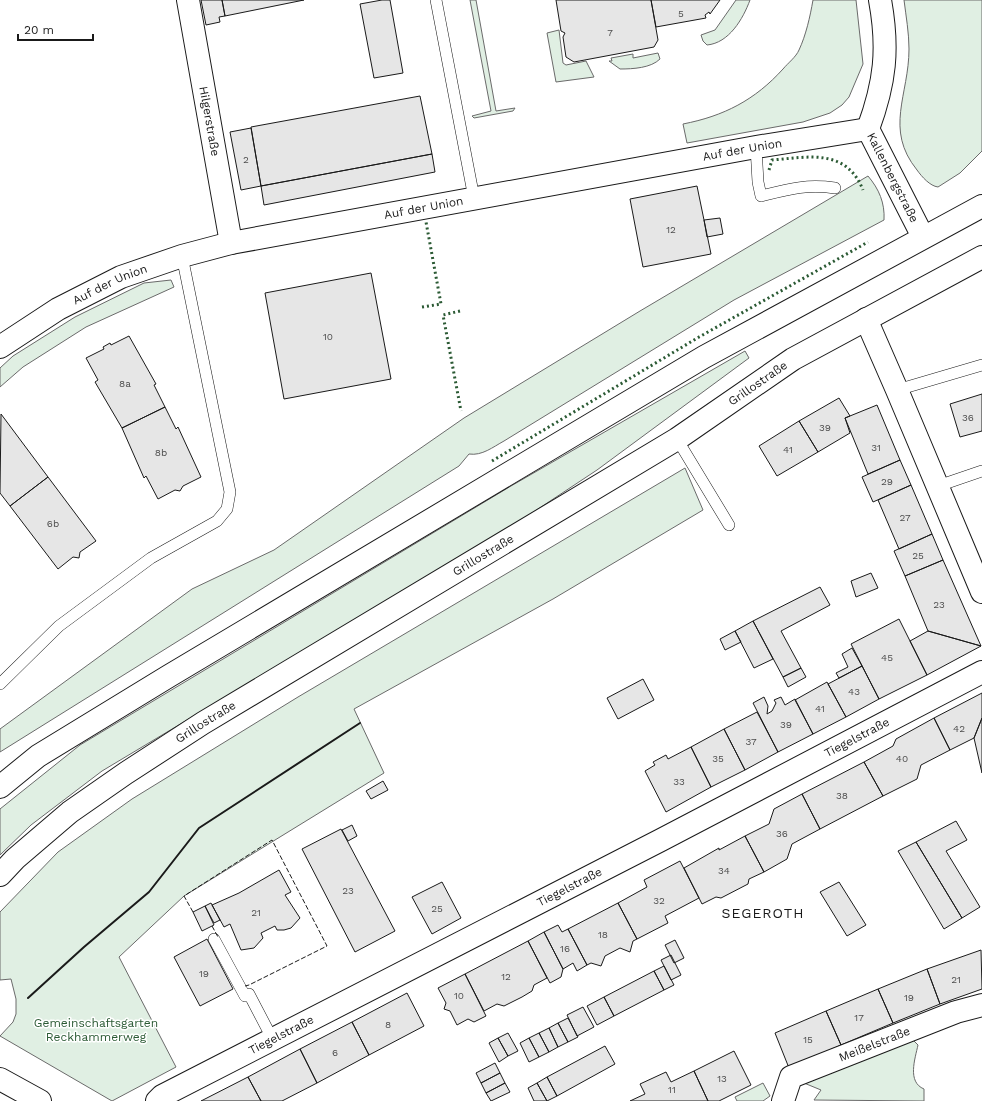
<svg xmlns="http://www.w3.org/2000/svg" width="982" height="1101" viewBox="0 0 982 1101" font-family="'Work Sans',sans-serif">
  <rect width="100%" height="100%" fill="#fff"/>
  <path fill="#e0efe3" stroke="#6a6a6a" d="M 470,0 L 476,0 L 496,111 L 515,108 L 513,111 L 474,118 L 472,116 L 491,111 Z
    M 736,0 L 750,0 C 743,19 729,43 707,45 L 703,41 L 701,35 L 715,30 Z
    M 813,0 L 856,0 L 863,64 L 849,97 L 842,105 L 830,113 L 803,122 L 687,143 L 683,124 C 724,116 755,100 783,69 C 788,63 796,57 799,50 C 806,35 810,17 813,0 Z
    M 904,0 L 982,0 L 982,151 L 960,173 L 938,187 C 930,186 922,177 917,170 C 884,129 909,95 909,49 C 909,33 906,16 904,0 Z
    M 559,30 L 563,63 L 566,65 L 586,61 L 594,77 L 556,82 L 547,33 Z
    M 658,53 L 660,59 C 651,68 633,69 620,69 L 609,61 L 612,61 L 611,58 L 633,54 L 633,58 Z
    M 868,176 C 879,189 885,203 884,220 L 734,300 L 504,441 C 493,447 482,456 469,454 L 459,466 L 0,752 L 0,729 L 192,589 L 274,550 L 464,418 L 640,311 Z
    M 171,280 L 174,287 L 86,327 L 23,367 L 0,387 L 0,368 L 13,356 L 75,317 L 144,283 Z
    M 745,351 L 749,358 L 597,470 L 526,517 L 102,771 L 31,825 L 0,855 L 0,809 L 80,745 L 511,486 Z
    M 685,468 L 703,510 L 553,599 L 354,709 L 384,773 L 184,896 L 119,957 L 176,1067 L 112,1101 L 0,1036 L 13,1022 L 16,1014 L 16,999 L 11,979 L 0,980 L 0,912 L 58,852 L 132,799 L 298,697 Z
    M 913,1040 L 918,1045 C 915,1059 907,1082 924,1089 L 924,1101 L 814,1100 L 821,1090 L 804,1083 Z
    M 763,1083 L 770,1096 L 763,1101 L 737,1101 L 735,1097 Z"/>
  <path fill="#e6e6e6" stroke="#1a1a1a" d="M 201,0 L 222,0 L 225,16 L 219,17 L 220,22 L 206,25 Z
    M 222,0 L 304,0 L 225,16 Z
    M 382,0 L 390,0 L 403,73 L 374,78 L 360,4 Z
    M 556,0 L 651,0 L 658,40 L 654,47 L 574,62 L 566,57 L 563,37 L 565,33 L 561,31 Z
    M 651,0 L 720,0 L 710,14 L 709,12 L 705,15 L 706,18 L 656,27 Z
    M 420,96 L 432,154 L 261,186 L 251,127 Z
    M 251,128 L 261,186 L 241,190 L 230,132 Z
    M 432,154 L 435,172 L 264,205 L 261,186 Z
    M 697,186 L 711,254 L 643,267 L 630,199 Z
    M 720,218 L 723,234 L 707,237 L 704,220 Z
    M 371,273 L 391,379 L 284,399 L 265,293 Z
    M 129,336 L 156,384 L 154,385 L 165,407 L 122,428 L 95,382 L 98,380 L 86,358 L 104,349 L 103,347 L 110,343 L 111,345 Z
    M 982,394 L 982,431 L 960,437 L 950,404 Z
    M 839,398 L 850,416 L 845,418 L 850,433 L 818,452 L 799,421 Z
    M 877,405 L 900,460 L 868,474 L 845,418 Z
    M 165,407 L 176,429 L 178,427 L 201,477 L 183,486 L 180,491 L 175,490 L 158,499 L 146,476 L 144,478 L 122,428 Z
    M 1,414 L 48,477 L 10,506 L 0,493 Z
    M 799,421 L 818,452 L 777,476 L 759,446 Z
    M 900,460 L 911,485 L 873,502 L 862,477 Z
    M 48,477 L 96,541 L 80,552 L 79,558 L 73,557 L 58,569 L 10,506 Z
    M 911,485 L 932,534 L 899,549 L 878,500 Z
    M 932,534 L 943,560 L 905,576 L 894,551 Z
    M 943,560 L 981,646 L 928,631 L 905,576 Z
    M 871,573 L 878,588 L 856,597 L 851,581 Z
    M 820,587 L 830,605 L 781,631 L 801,668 L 783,677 L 753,621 Z
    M 899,619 L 927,675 L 879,699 L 851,644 Z
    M 753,621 L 773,659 L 754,668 L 735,631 Z
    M 735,631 L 741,642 L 725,650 L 720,639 Z
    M 928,631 L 981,646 L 927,675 L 910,641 Z
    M 852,648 L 862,666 L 839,678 L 836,673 L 848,667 L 842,654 Z
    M 862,666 L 879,699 L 846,717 L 828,684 Z
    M 801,668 L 806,677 L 788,687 L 783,677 Z
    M 643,679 L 654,700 L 618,719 L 607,698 Z
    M 827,682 L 846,717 L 813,734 L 795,700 Z
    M 982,693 L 982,718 L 974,738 L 950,750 L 934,718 Z
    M 764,697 L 768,706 L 767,714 L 772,711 L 776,703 L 774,700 L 781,697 L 785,705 L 795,699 L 813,734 L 778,752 L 753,703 Z
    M 757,712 L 778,752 L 745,770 L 724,729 Z
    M 934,718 L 950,750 L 921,765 L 917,779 L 883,796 L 864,762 L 893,746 L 896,739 Z
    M 982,718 L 982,773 L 974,738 Z
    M 724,729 L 745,770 L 711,787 L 691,747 Z
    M 691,747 L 711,787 L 666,812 L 645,771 L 655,765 L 653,762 L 666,755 L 668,759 Z
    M 864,762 L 883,796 L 820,829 L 802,794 Z
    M 383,781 L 388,790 L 371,799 L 366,791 Z
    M 802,794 L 820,829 L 792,844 L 787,859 L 764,872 L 745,836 L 769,824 L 774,809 Z
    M 956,821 L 967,840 L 946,851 L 980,907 L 962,918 L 916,842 Z
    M 352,825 L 357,836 L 348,841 L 342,830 Z
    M 341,829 L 395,931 L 355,952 L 302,849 Z
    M 745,836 L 764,872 L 749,879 L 748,884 L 721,898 L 716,897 L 702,904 L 684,868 L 719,848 L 719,850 Z
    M 916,842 L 962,918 L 944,929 L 898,851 Z
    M 680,861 L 699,898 L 665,916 L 668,923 L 637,939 L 618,903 L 647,887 L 644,880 Z
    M 279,870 L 291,892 L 285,895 L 300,918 L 291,928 L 284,930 L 277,930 L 275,926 L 261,933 L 263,938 L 254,948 L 241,950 L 230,924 L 224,927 L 212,905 L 239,893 Z
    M 442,882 L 461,918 L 432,934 L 412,897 Z
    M 839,882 L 866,925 L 847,936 L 820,892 Z
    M 211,903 L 220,920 L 214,923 L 205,906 Z
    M 618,903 L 637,939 L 633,941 L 630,952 L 620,948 L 605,956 L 601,966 L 591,963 L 587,965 L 568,929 Z
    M 205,906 L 214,925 L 202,931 L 193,912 Z
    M 558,925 L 562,932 L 568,929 L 587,965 L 577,971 L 573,963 L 563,969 L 544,932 Z
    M 544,932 L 563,969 L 561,977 L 550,983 L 528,941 Z
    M 207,939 L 233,989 L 200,1006 L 174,957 Z
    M 675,940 L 684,958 L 674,963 L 665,945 Z
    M 528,941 L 547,978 L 534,985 L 532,991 L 522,997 L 504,1006 L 497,1004 L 484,1011 L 465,974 Z
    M 981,950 L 982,989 L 940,1004 L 927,969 Z
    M 671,955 L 681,975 L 671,980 L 661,960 Z
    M 664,966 L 674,985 L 664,990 L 654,971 Z
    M 927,969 L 940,1004 L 893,1023 L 878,989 Z
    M 654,971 L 664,990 L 614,1016 L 604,997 Z
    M 465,974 L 486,1016 L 474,1022 L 468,1019 L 457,1025 L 450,1011 L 444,1009 L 446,1003 L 438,988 Z
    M 878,989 L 893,1023 L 841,1045 L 826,1011 Z
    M 407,993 L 424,1026 L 369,1055 L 352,1022 Z
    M 604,997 L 614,1016 L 597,1025 L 587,1006 Z
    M 583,1007 L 594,1027 L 577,1036 L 567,1015 Z
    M 826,1011 L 841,1045 L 789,1068 L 775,1033 Z
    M 568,1018 L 578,1037 L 568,1042 L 558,1023 Z
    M 352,1022 L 369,1055 L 317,1083 L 300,1049 Z
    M 558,1023 L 568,1042 L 558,1047 L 549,1028 Z
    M 549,1028 L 558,1047 L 549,1052 L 539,1033 Z
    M 508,1033 L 518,1051 L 508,1056 L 498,1038 Z
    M 539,1033 L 549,1052 L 539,1057 L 529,1038 Z
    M 498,1038 L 508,1056 L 499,1062 L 489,1043 Z
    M 529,1038 L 539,1057 L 529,1062 L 520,1043 Z
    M 605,1046 L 615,1064 L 557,1096 L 547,1077 Z
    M 300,1049 L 317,1083 L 282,1101 L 261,1101 L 248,1077 Z
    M 734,1051 L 751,1085 L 719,1101 L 708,1101 L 694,1071 Z
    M 495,1063 L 500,1073 L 481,1083 L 476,1073 Z
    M 694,1071 L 708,1101 L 630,1101 L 645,1094 L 640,1084 L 666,1072 L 671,1082 Z
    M 500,1073 L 505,1083 L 486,1093 L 481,1083 Z
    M 248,1077 L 261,1101 L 201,1101 Z
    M 547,1077 L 557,1096 L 547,1101 L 537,1083 Z
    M 505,1083 L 510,1092 L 491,1101 L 486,1093 Z
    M 537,1083 L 547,1101 L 534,1101 L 528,1088 Z"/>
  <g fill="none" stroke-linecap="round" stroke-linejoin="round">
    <defs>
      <path id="lane" d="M 436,0 L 474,198
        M 756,147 L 758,182 L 761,196 C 789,189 806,184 835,188
        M 897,390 L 982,365
        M 677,439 L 729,525
        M 938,486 L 982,471
        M 0,684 L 59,626 L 151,558 L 217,521 L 227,509 L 230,492 L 182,256
        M 214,939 L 245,996 L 249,994 L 273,1040"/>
      <g id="street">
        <path id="s1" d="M 188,0 L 231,243"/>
        <path id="s2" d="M 880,0 C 889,49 885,83 868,129 L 923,237"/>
        <path d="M 866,319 L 897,390 L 982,592"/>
        <path id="s3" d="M 0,347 L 58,309 L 121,277 L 182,256 L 231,243 L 756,147 L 868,129"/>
        <path d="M 0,1079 L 40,1101"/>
        <path id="s4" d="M 157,1101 L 162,1096 L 661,840 L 982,672"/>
        <path id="s5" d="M 783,1101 L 791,1077 L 956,1012 L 982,1005"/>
      </g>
      <g id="primary">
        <path d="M 0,787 L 38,756 L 169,676 L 704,357 L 982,206"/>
        <path id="s6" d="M 0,875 L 15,859 L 70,812 L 126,773 L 203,723 L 677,439 L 793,359 L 982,257"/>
      </g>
    </defs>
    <use href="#lane" stroke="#1a1a1a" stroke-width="12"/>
    <use href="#street" stroke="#1a1a1a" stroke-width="24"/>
    <use href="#primary" stroke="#1a1a1a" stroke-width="24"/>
    <use href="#lane" stroke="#fff" stroke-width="11"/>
    <use href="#street" stroke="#fff" stroke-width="22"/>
    <use href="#primary" stroke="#fff" stroke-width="22"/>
    <path stroke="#2b5a34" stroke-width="3" stroke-dasharray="2 3" stroke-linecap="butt" d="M 769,170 L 772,160 C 809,157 846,148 863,190
      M 422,307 L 441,304 L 426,222
      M 460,311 L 443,315 L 461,411
      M 492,461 L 699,337 L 868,242"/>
    <path stroke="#1a1a1a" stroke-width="1" stroke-dasharray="5 2" stroke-linecap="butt" d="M 193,912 L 184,896 L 272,840 L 327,946 L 249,985 L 245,986
      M 212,926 L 218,937"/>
    <path stroke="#1a1a1a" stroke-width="2" d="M 28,998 L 84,947 L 149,892 L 199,828 L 360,723"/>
  </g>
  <g text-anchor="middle" stroke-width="3" stroke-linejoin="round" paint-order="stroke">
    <g font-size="10" fill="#4d4d4d">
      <text x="681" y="17">5</text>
      <text x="610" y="36">7</text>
      <text x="246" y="163">2</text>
      <text x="671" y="233">12</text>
      <text x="328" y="340">10</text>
      <text x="125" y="387">8a</text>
      <text x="968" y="421">36</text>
      <text x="825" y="431">39</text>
      <text x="876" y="451">31</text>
      <text x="788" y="453">41</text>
      <text x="161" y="456">8b</text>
      <text x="887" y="485">29</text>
      <text x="905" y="521">27</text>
      <text x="53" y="527">6b</text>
      <text x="918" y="559">25</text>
      <text x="939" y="608">23</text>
      <text x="887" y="661">45</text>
      <text x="854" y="695">43</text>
      <text x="820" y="712">41</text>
      <text x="786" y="728">39</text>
      <text x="959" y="732">42</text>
      <text x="751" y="745">37</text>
      <text x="718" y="762">35</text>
      <text x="902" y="762">40</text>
      <text x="679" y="785">33</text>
      <text x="842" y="799">38</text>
      <text x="782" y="837">36</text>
      <text x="724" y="874">34</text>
      <text x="348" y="894">23</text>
      <text x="659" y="904">32</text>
      <text x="437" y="912">25</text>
      <text x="256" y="916">21</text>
      <text x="603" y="938">18</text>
      <text x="565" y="952">16</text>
      <text x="204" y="977">19</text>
      <text x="506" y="980">12</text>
      <text x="956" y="983">21</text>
      <text x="459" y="999">10</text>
      <text x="909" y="1001">19</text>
      <text x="859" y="1021">17</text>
      <text x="388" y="1028">8</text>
      <text x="808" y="1043">15</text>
      <text x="335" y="1056">6</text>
      <text x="722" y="1082">13</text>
      <text x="672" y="1093">11</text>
    </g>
    <g font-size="12" fill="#1a1a1a" stroke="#fff">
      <text dy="4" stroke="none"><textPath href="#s1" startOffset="123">Hilgerstraße</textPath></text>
      <text dy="4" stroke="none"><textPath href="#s3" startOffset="775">Auf der Union</textPath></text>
      <text dy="4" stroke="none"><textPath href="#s2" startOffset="186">Kallenbergstraße</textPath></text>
      <text dy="4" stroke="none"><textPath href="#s3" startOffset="451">Auf der Union</textPath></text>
      <text dy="4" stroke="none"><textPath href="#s3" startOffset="127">Auf der Union</textPath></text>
      <text dy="4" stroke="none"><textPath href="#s6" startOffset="905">Grillostraße</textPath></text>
      <text dy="4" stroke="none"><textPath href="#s6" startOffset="581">Grillostraße</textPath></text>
      <text dy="4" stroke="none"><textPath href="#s6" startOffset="257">Grillostraße</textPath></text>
      <text dy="4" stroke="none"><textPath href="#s4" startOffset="789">Tiegelstraße</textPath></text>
      <text dy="4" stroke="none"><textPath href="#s4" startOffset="465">Tiegelstraße</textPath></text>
      <text dy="4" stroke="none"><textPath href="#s4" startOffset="141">Tiegelstraße</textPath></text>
      <text dy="4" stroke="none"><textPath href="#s5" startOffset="115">Meißelstraße</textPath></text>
    </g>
    <g font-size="12" fill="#2b5a34" stroke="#fff">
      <text x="96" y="1027">Gemeinschaftsgarten<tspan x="96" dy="14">Reckhammerweg</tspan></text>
    </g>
    <g font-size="14" letter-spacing="1" fill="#1a1a1a" stroke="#fff">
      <text x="763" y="918">SEGEROTH</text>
    </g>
  </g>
  <path d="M18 34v6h75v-6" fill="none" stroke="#1a1a1a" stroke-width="2"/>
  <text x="24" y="34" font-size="12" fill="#1a1a1a" stroke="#ffffff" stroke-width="3" paint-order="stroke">20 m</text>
</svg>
